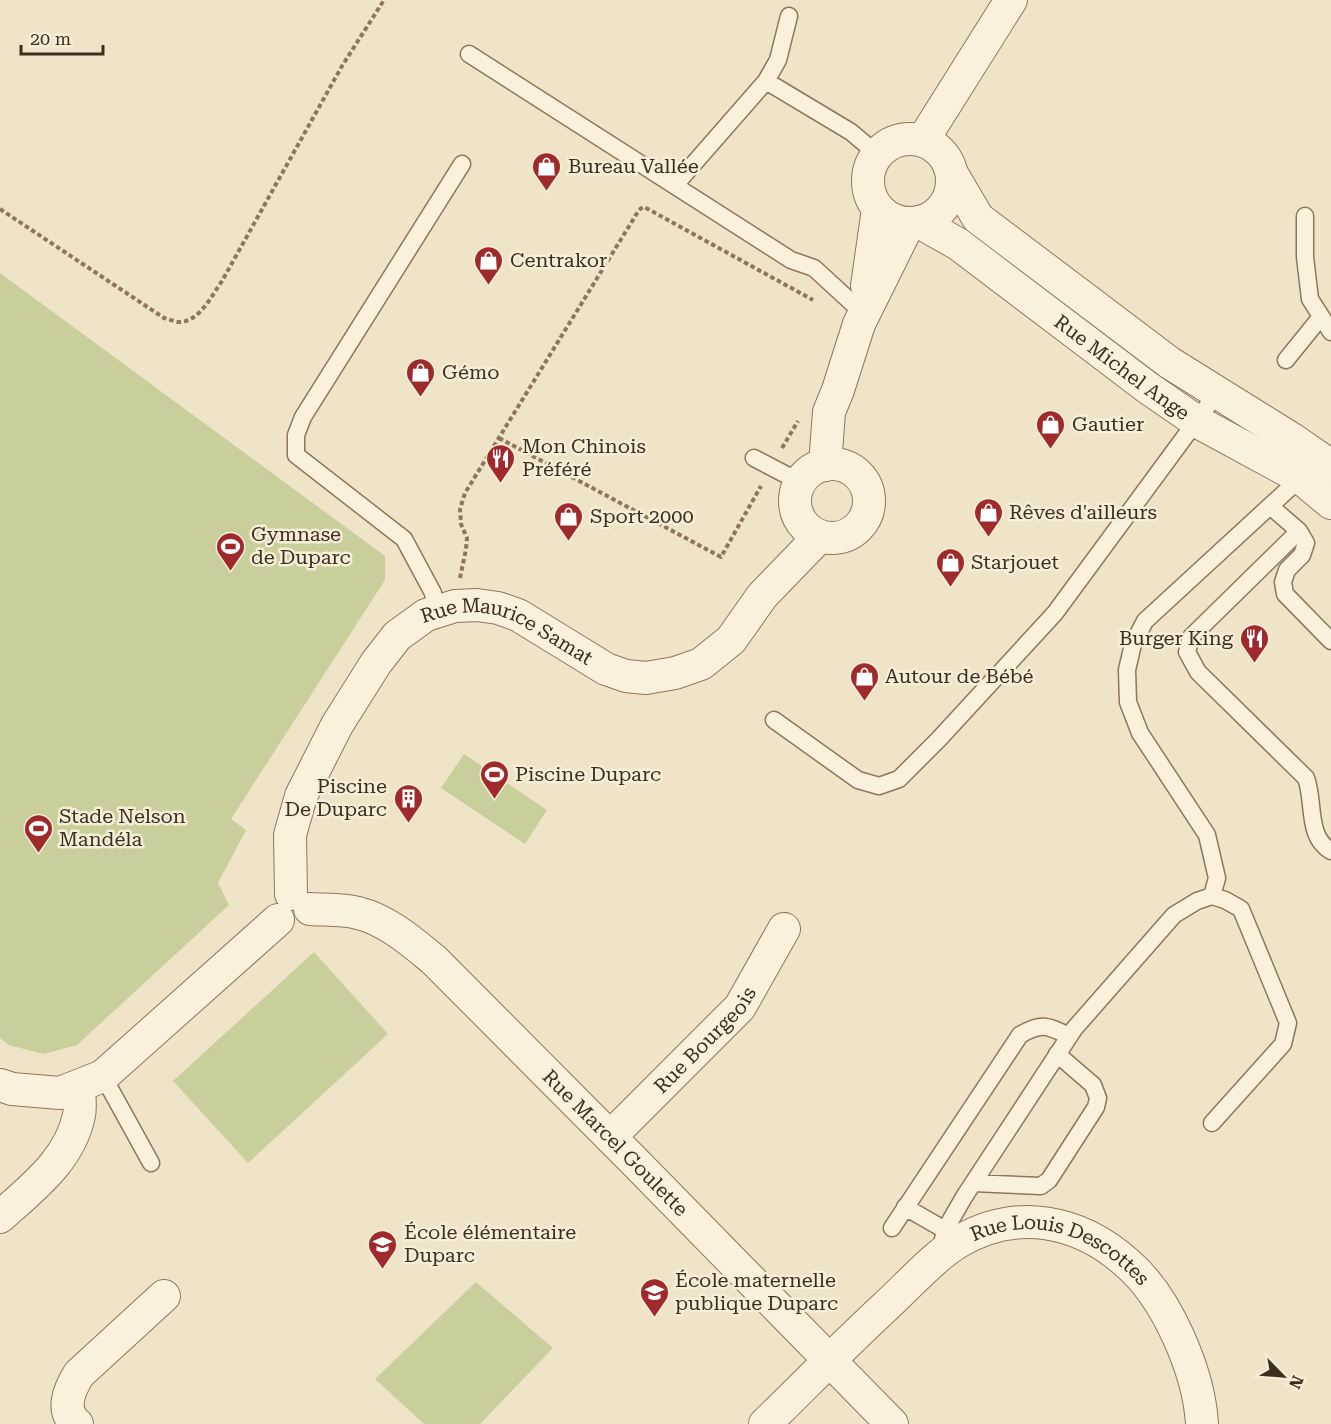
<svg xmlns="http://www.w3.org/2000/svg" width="1331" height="1424" viewBox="0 0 1331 1424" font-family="'Roboto Serif',serif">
  <rect width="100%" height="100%" fill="#f0e4c8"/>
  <path fill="#c9cf9b" d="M 0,273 L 385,556 L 385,580 L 231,819 L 246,830 L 218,883 L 229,905 L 77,1045 L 43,1054 L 9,1045 L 0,1038 Z
    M 464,754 L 547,810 L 525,844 L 441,788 Z
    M 314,952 L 388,1034 L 248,1163 L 173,1081 Z
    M 476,1282 L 553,1348 L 480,1424 L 424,1424 L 375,1379 Z"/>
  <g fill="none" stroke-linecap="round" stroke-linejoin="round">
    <defs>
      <path id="service" d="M 789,16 L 778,60 L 766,81 L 851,132 L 877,154
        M 469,54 L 791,260 L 814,268 L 863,313
        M 676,184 L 766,81
        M 1305,216 L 1305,257 L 1310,299 L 1331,332
        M 1286,360 L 1320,318
        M 754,458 L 800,482
        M 1305,474 L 1270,506 L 1299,531 L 1191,637 L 1187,652 L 1198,672 L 1306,778 C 1315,802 1306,837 1331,851
        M 1299,531 L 1306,543 L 1302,555 L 1287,570 L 1283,582 L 1285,594 L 1331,641
        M 436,611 L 433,593 L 404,539 L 296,455 L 296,435 L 303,417 L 462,164
        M 774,720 L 858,780 L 879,786 L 899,779 L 939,739 L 1055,613 L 1217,393
        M 1212,896 L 1217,878 L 1207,835 L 1140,733 L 1128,702 L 1127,670 L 1133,644 L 1145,621 L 1270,506
        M 103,1076 L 151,1163
        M 973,1183 L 1041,1186 L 1049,1180 L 1096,1107 L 1098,1098 L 1093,1085 L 1057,1054
        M 905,1207 L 945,1230
        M 892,1228 L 1020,1035 C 1042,1022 1048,1026 1069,1036
        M 940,1253 L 945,1230 L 964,1197 L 1074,1029 L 1174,915 L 1197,901 L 1212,896 L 1225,900 L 1241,909 L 1288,1023 L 1283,1044 L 1212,1123"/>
      <g id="minor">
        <circle cx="910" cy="181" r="42"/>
        <path d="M 923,140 L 1011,0"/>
        <path d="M 952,174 L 978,218 L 1170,363 L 1292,439 L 1331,466"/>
        <path id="s1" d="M 919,222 L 958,244 L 1148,388 L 1196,421 L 1301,478 L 1331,503"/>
        <path d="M 867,286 L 878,209"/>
        <circle cx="832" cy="501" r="37"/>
        <path d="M 825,465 L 829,412 L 838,390 L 859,324 L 909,223"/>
        <path id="s2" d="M 291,894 L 290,835 L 301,796 L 337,725 L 376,663 L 397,636 L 426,615 L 455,606 L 477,605 L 498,608 L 518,615 L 606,669 L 626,676 L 646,678 L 675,673 L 701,664 L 731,640 L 762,596 L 820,536"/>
        <path id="s3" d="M 310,909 C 326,910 343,909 358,913 C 387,920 412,942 434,960 L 634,1161 L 892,1424"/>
        <path d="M 0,1085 L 12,1089 L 60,1093 L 103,1076 L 278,920"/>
        <path id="s4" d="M 610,1137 L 740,1007 L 784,929"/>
        <path d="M 0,1217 C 32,1188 70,1160 79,1115 C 81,1106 79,1096 79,1087"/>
        <path d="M 77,1424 C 60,1411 69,1390 79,1374 L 164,1296"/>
        <path id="s5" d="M 765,1424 C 805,1385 844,1345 885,1307 C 907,1287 935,1255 960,1241 C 1017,1208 1079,1220 1127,1263 C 1167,1297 1199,1372 1202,1424"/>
      </g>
    </defs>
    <use href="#service" stroke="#8d765c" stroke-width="19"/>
    <use href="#minor" stroke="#8d765c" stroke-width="34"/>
    <path stroke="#8d765c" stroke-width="4" stroke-dasharray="4.5 3" stroke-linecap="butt" d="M 0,209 L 164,318 C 168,319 173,321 178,322 C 199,323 212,295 222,281 L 342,66 L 384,0
      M 499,438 L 721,557 L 761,486
      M 782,448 L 798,421
      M 460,578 L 466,549 L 467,538 L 461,524 L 460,509 L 465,493 L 639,210 L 643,207 L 648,209 L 813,300"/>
    <use href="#service" stroke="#faf1dc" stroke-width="16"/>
    <use href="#minor" stroke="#faf1dc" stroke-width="32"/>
  </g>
  <defs>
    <symbol id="shop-pin" viewBox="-11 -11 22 30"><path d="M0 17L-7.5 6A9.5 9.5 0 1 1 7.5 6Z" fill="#9e2a2b" stroke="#f7eed8"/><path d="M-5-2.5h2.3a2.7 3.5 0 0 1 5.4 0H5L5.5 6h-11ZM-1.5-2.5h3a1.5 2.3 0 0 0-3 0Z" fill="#fff"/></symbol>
    <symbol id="restaurant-pin" viewBox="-11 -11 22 30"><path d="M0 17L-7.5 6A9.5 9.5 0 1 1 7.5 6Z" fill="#9e2a2b" stroke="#f7eed8"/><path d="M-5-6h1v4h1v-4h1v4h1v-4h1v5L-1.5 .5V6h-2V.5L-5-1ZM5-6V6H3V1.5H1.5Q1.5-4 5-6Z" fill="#fff"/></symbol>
    <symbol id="stadium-pin" viewBox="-11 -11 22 30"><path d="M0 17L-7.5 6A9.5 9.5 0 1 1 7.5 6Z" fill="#9e2a2b" stroke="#f7eed8"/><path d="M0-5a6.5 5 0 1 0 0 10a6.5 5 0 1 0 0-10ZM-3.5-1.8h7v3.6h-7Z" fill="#fff"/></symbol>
    <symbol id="building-pin" viewBox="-11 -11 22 30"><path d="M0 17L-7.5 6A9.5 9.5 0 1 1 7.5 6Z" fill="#9e2a2b" stroke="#f7eed8"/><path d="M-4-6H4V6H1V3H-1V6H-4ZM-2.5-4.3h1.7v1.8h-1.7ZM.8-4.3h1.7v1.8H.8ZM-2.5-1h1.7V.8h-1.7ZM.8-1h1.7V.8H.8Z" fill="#fff"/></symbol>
    <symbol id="school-pin" viewBox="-11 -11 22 30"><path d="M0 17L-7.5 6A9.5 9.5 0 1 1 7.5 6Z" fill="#9e2a2b" stroke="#f7eed8"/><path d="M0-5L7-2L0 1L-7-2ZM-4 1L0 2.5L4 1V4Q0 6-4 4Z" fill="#fff"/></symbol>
  </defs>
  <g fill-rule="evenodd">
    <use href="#shop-pin" x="530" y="150" width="33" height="45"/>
    <use href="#shop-pin" x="472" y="244" width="33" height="45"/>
    <use href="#shop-pin" x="404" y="356" width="33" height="45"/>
    <use href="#shop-pin" x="1034" y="408" width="33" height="45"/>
    <use href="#restaurant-pin" x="484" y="442" width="33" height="45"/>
    <use href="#shop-pin" x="972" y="496" width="33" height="45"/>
    <use href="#shop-pin" x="552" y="500" width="33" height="45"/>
    <use href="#stadium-pin" x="214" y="530" width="33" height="45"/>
    <use href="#shop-pin" x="934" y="546" width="33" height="45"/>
    <use href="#restaurant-pin" x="1238" y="622" width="33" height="45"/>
    <use href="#shop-pin" x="848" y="660" width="33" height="45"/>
    <use href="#stadium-pin" x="478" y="758" width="33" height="45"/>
    <use href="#building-pin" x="392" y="782" width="33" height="45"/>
    <use href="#stadium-pin" x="22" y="812" width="33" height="45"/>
    <use href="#school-pin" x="366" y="1228" width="33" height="45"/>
    <use href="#school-pin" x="638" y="1276" width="33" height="45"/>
  </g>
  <g text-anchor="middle" stroke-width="5" stroke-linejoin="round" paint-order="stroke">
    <g font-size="20" fill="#3d2e20" stroke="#f7eed8" text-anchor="start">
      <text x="568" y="173">Bureau Vallée</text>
      <text x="510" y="267">Centrakor</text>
      <text x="442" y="379">Gémo</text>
      <text x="1072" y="431">Gautier</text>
      <text x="522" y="453">Mon Chinois<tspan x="522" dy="23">Préféré</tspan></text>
      <text x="1009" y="519">Rêves d'ailleurs</text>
      <text x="590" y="523">Sport 2000</text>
      <text x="251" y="541">Gymnase<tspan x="251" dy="23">de Duparc</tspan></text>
      <text x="971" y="569">Starjouet</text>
      <text x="1233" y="645" text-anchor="end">Burger King</text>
      <text x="885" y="683">Autour de Bébé</text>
      <text x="515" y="781">Piscine Duparc</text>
      <text x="387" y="793" text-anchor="end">Piscine<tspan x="387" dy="23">De Duparc</tspan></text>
      <text x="59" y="823">Stade Nelson<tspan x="59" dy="23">Mandéla</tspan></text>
      <text x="404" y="1239">École élémentaire<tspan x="404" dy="23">Duparc</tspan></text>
      <text x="675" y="1287">École maternelle<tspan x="675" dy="23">publique Duparc</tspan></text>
    </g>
    <g font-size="20" fill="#3d2e20" stroke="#f7eed8">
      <text dy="7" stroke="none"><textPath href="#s1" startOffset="250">Rue Michel Ange</textPath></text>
      <text dy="7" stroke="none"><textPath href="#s2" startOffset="410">Rue Maurice Samat</textPath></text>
      <text dy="7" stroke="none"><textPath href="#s4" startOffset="136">Rue Bourgeois</textPath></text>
      <text dy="7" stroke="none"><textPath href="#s3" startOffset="396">Rue Marcel Goulette</textPath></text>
      <text dy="7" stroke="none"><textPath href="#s5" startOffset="378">Rue Louis Descottes</textPath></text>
    </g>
  </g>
  <g transform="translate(1283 1376) rotate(115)" stroke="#f7eed8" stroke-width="4.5" paint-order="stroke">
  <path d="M0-4.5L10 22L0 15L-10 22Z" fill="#3d2e20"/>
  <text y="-9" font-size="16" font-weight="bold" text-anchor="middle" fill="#3d2e20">N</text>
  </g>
  <path d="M21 45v9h82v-9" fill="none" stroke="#3d2e20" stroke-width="3"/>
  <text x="30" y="45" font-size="18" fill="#3d2e20" stroke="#f7eed8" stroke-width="4.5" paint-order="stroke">20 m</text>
</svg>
